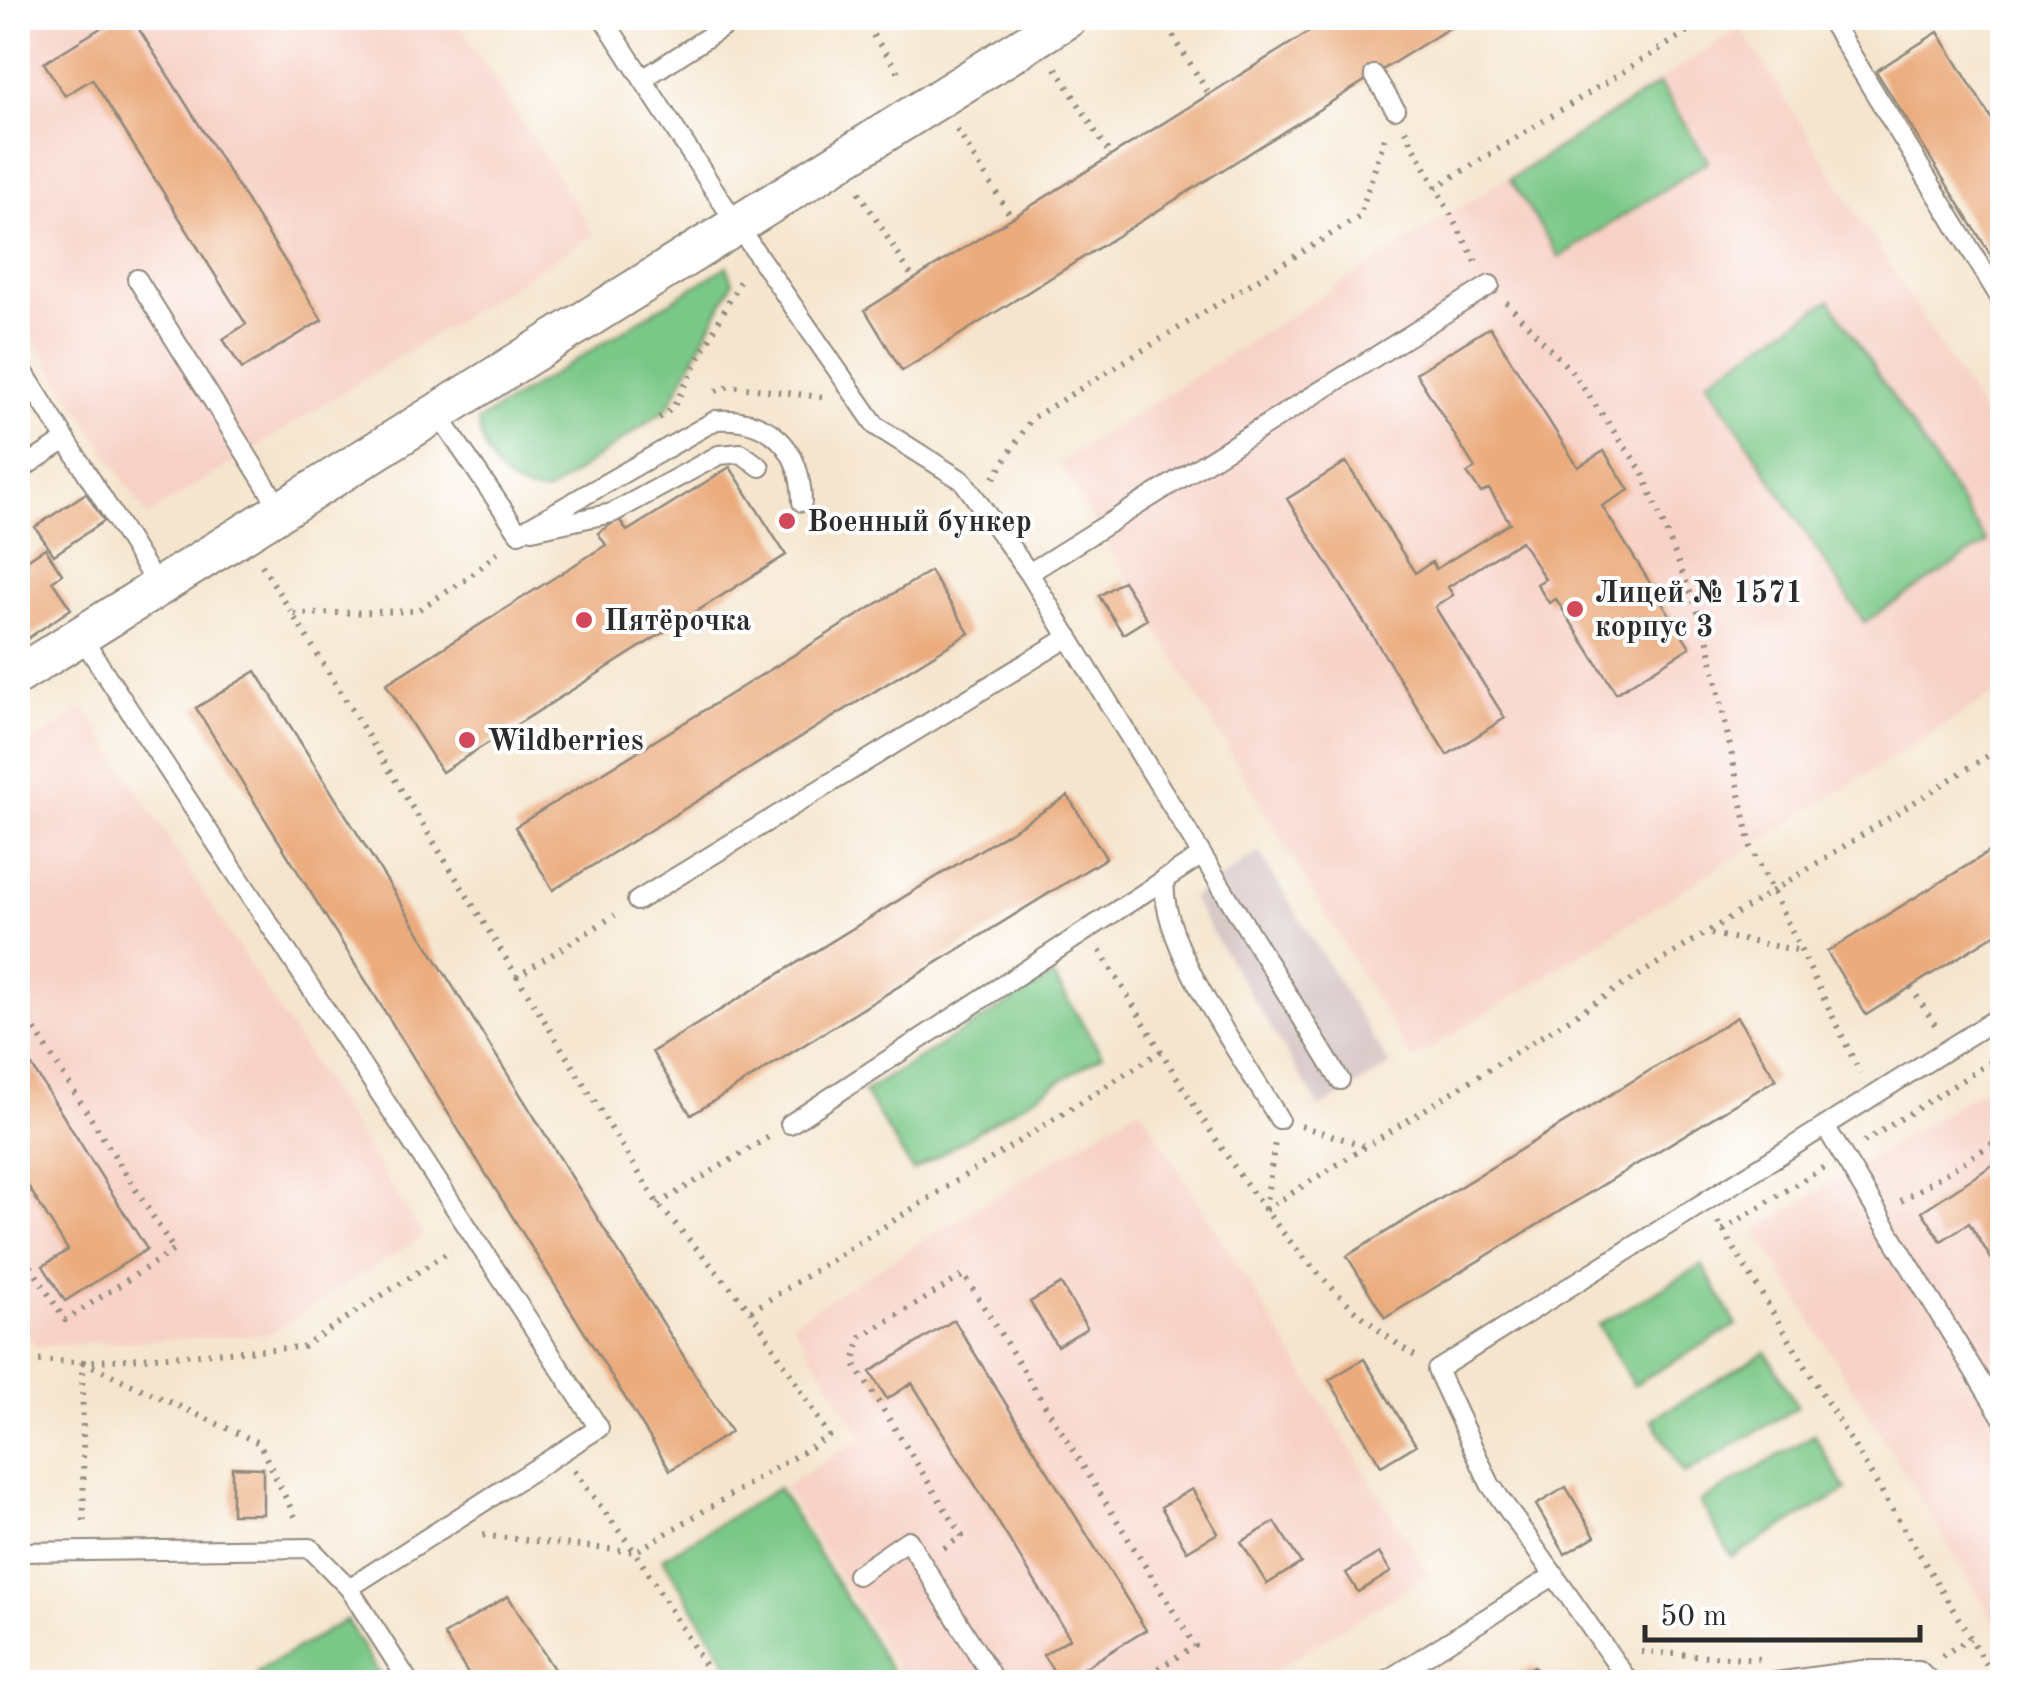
<svg xmlns="http://www.w3.org/2000/svg" width="2020" height="1700" viewBox="0 0 2020 1700" font-family="'Old Standard TT',serif">
  <rect width="100%" height="100%" fill="#fff"/>
  <filter id="ink" filterUnits="userSpaceOnUse"><feTurbulence type="fractalNoise" baseFrequency=".01" numOctaves="2"/><feDisplacementMap in="SourceGraphic" scale="20" xChannelSelector="R" yChannelSelector="G"/><feConvolveMatrix kernelMatrix="1 2 1 2 8 2 1 2 1" color-interpolation-filters="sRGB"/></filter>
  <filter id="wash" filterUnits="userSpaceOnUse"><feTurbulence type="fractalNoise" baseFrequency=".0048" numOctaves="4" result="noise"/><feDisplacementMap in="SourceGraphic" scale="40" xChannelSelector="R" yChannelSelector="G"/><feGaussianBlur stdDeviation="2.25" result="paint"/><feColorMatrix in="noise" values="0 0 0 0 0 0 0 0 0 0 0 0 0 0 0 0 0 1.4 0 .05"/><feComposite in="paint" operator="in"/></filter>
  <g filter="url(#wash)">
    <rect width="100%" height="100%" fill="#f5e5ce"/>
    <path fill="#f7d1c6" d="M 18,18 L 455,18 L 594,234 L 147,516 L 18,314 Z
      M 1741,28 L 2002,445 L 2002,689 L 1412,1060 L 1059,463 Z
      M 85,708 L 423,1236 L 269,1334 L 35,1346 L 18,1319 L 18,752 Z
      M 2002,1077 L 2002,1634 L 1756,1230 Z
      M 1140,1107 L 1429,1575 L 1255,1682 L 905,1682 L 784,1487 L 863,1437 L 792,1322 Z"/>
    <path fill="#d2bfbf" d="M 1259,852 L 1390,1066 L 1320,1108 L 1191,898 Z"/>
    <path fill="#7ac887" stroke="#527a59" stroke-width="2.5" d="M 1659,84 L 1708,161 L 1559,257 L 1510,179 Z
      M 727,266 L 733,282 L 668,408 L 548,492 C 505,495 484,460 478,421 Z
      M 1830,300 L 1987,543 L 1864,622 L 1707,380 Z
      M 1053,976 L 1102,1055 L 913,1171 L 864,1092 Z
      M 1702,1265 L 1737,1325 L 1633,1385 L 1598,1325 Z
      M 1766,1352 L 1798,1407 L 1684,1474 L 1652,1419 Z
      M 1814,1435 L 1846,1490 L 1732,1557 L 1700,1502 Z
      M 778,1488 L 898,1682 L 739,1682 L 663,1558 Z
      M 346,1620 L 384,1682 L 264,1682 L 257,1672 Z"/>
    <g id="blocks">
      <path fill="#ebab7d" d="M 117,18 L 132,18 L 322,320 L 242,369 L 223,339 L 246,324 L 92,79 L 65,96 L 44,63 Z
        M 1331,18 L 1465,18 L 902,371 L 865,310 Z
        M 1938,32 L 2002,136 L 2002,273 L 1876,71 Z
        M 1490,327 L 1578,467 L 1604,451 L 1629,490 L 1602,506 L 1690,647 L 1616,693 L 1556,599 L 1549,603 L 1543,594 L 1537,584 L 1545,579 L 1521,541 L 1448,587 L 1453,595 L 1435,607 L 1505,718 L 1447,755 L 1287,499 L 1346,462 L 1415,573 L 1432,562 L 1436,569 L 1510,523 L 1489,489 L 1481,493 L 1467,473 L 1475,468 L 1416,373 Z
        M 730,467 L 786,555 L 442,772 L 386,684 L 606,545 L 598,533 L 619,519 L 627,531 Z
        M 86,493 L 104,521 L 54,555 L 35,527 Z
        M 45,548 L 62,574 L 52,581 L 71,609 L 18,645 L 18,566 Z
        M 930,571 L 969,633 L 553,890 L 515,827 Z
        M 1123,581 L 1147,619 L 1123,634 L 1099,596 Z
        M 256,671 L 731,1432 L 670,1470 L 196,708 Z
        M 1068,796 L 1106,858 L 691,1115 L 652,1052 Z
        M 2002,844 L 2002,930 L 1866,1015 L 1827,952 Z
        M 1737,1017 L 1776,1079 L 1385,1318 L 1347,1256 Z
        M 18,1044 L 147,1249 L 65,1301 L 43,1266 L 68,1250 L 18,1170 Z
        M 2002,1159 L 2002,1276 L 1969,1223 L 1941,1241 L 1922,1211 Z
        M 1061,1284 L 1087,1328 L 1057,1346 L 1030,1302 Z
        M 954,1320 L 1146,1630 L 1061,1682 L 1043,1655 L 1070,1638 L 912,1383 L 887,1399 L 870,1372 Z
        M 1364,1359 L 1416,1445 L 1381,1466 L 1329,1380 Z
        M 232,1467 L 263,1468 L 263,1514 L 232,1514 Z
        M 1566,1487 L 1595,1536 L 1565,1554 L 1536,1505 Z
        M 1192,1489 L 1218,1533 L 1187,1551 L 1161,1507 Z
        M 1275,1522 L 1301,1563 L 1267,1584 L 1241,1542 Z
        M 1379,1553 L 1391,1572 L 1358,1592 L 1346,1573 Z
        M 508,1596 L 562,1682 L 473,1682 L 444,1635 Z
        M 1534,1666 L 1544,1682 L 1508,1682 Z"/>
    </g>
  </g>
  <g filter="url(#ink)">
    <use href="#blocks" fill-opacity="0" stroke="#90887c" stroke-width="2.5"/>
    <g fill="none" stroke-linecap="round" stroke-linejoin="round">
      <defs>
        <path id="service" d="M 603,18 L 737,225 L 876,426 L 963,481 L 1029,573 L 1202,855 L 790,1124
          M 1829,18 L 2002,301
          M 1374,75 L 1395,109
          M 643,79 L 737,18
          M 137,279 L 281,510
          M 18,363 L 158,587
          M 437,413 L 519,533 L 716,420 C 770,417 801,447 802,502
          M 18,471 L 66,440
          M 532,530 L 612,513 L 719,455 L 741,453 L 760,467
          M 1029,573 L 1490,285
          M 80,635 L 599,1428 L 349,1588
          M 1202,855 L 1340,1080
          M 1165,878 C 1157,941 1245,1061 1279,1119
          M 637,901 L 1069,637
          M 1825,1126 L 2002,1417
          M 18,1552 L 310,1548 L 349,1588 L 409,1682
          M 857,1575 L 908,1540 L 995,1682
          M 1384,1682 L 1555,1575
          M 1629,1682 L 1490,1484 L 1437,1370 L 2002,1015
          M 1776,1682 L 1863,1670 L 1919,1670 L 1931,1682"/>
        <path id="minor" d="M 18,675 L 1068,18"/>
      </defs>
      <use href="#service" stroke="#90887c" stroke-width="22"/>
      <use href="#minor" stroke="#90887c" stroke-width="42"/>
      <path stroke="#90887c" stroke-width="6" stroke-dasharray="2.5 8" stroke-linecap="butt" d="M 861,18 L 903,78
        M 1162,18 L 1209,94
        M 1299,18 L 1308,32
        M 1056,68 L 1111,156
        M 957,130 L 1012,218
        M 1405,130 L 1477,264
        M 1435,188 L 1710,18
        M 859,192 L 914,280
        M 1506,302 L 1572,372 L 1642,471 L 1706,632 L 1751,847 L 1860,1073
        M 716,391 L 729,386 L 822,397
        M 659,418 L 673,408 L 743,275
        M 994,478 L 1031,419 L 1359,217 L 1386,134
        M 262,565 L 658,1204 L 751,1311 L 829,1436 L 635,1552 L 480,1535
        M 294,614 L 416,611 L 470,577 L 501,549
        M 1711,934 L 1796,950
        M 1100,951 C 1187,1089 1275,1266 1415,1356
        M 516,977 L 615,915
        M 1911,987 L 1937,1028
        M 18,1003 L 174,1250 L 65,1320 L 18,1246
        M 1301,1126 L 1366,1146
        M 1864,1142 L 2002,1055
        M 1901,1201 L 2002,1138
        M 658,1204 L 772,1135
        M 1265,1209 L 1275,1142
        M 1265,1210 L 2002,747
        M 1718,1222 L 1997,1682
        M 1723,1230 L 1824,1167
        M 751,1311 L 1163,1050
        M 18,1360 L 82,1362 L 84,1529
        M 82,1362 L 302,1347 L 452,1250
        M 83,1362 L 259,1443 L 298,1523
        M 574,1471 L 635,1552 L 715,1682
        M 944,1548 L 962,1536 L 854,1363 L 861,1337 L 964,1275 L 1195,1646 L 1135,1682
        M 1641,1652 L 1763,1659
        M 1942,1656 L 1970,1638"/>
      <use href="#service" stroke="#fff" stroke-width="18"/>
      <use href="#minor" stroke="#fff" stroke-width="38"/>
    </g>
  </g>
  <g fill="#d1495b" stroke="#fff" stroke-width="4">
    <circle cx="787" cy="521" r="10"/>
    <circle cx="1575" cy="609" r="10"/>
    <circle cx="584" cy="620" r="10"/>
    <circle cx="467" cy="740" r="10"/>
  </g>
  <g text-anchor="middle" stroke-width="8" stroke-linejoin="round" paint-order="stroke">
    <g font-size="30" font-weight="bold" fill="#2b2b2b" stroke="#fff" text-anchor="start">
      <text x="807" y="531">Военный бункер</text>
      <text x="1595" y="602">Лицей № 1571<tspan x="1595" dy="34">корпус 3</tspan></text>
      <text x="604" y="630">Пятёрочка</text>
      <text x="487" y="750">Wildberries</text>
    </g>
  </g>
  <rect width="2020" height="1700" fill="none" stroke="#fff" stroke-width="60"/>
  <path d="M1645 1625v15h275v-15" fill="none" stroke="#2b2b2b" stroke-width="5"/>
  <text x="1660" y="1625" font-size="30" fill="#2b2b2b" stroke="#ffffff" stroke-width="8" paint-order="stroke">50 m</text>
</svg>
